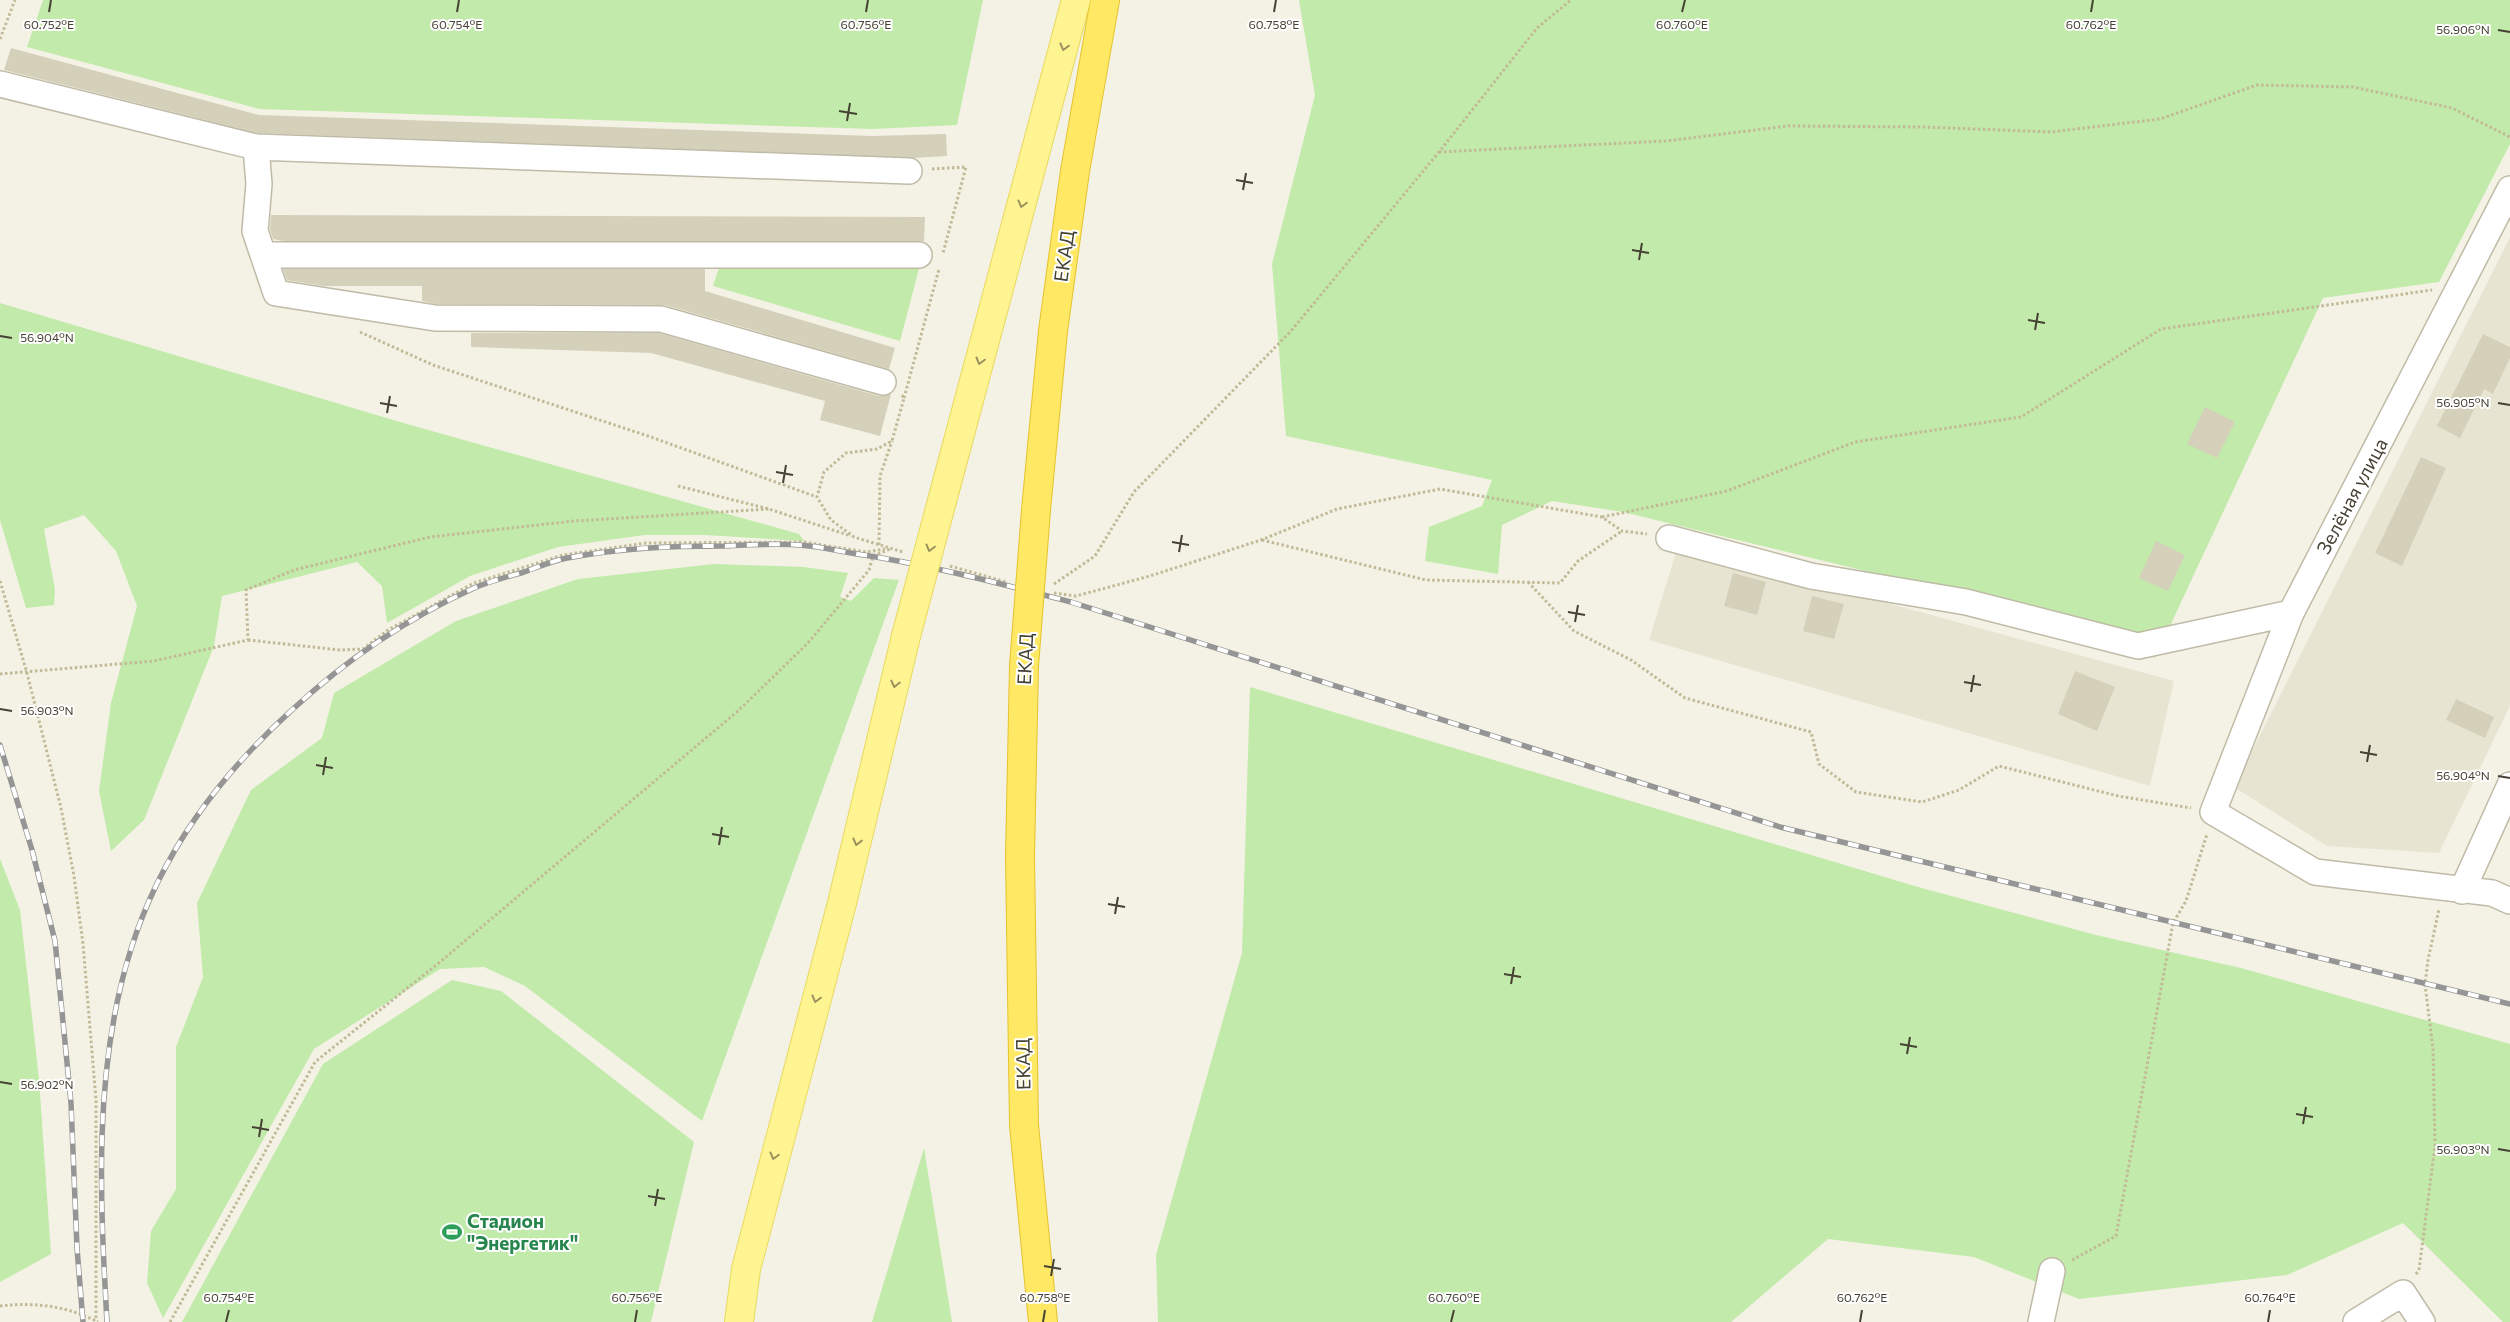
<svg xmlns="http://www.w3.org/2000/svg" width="2510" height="1322" viewBox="0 0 2510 1322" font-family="Commissioner,sans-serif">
  <rect width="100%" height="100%" fill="#f3f2e5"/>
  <path fill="#e7e5d2" d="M 2510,237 L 2510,706 L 2439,853 L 2327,846 L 2234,787 Z
    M 1678,546 L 2174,681 L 2150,786 L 1649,640 Z"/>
  <path fill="#c2eaab" d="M 43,0 L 983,0 L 957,125 L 873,129 L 260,109 L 27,47 Z
    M 1299,0 L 2510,0 L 2510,144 L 2439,282 L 2323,298 L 2155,658 L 1956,593 L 1623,512 L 1552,501 L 1502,525 L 1498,574 L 1425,561 L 1429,527 L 1482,506 L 1492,480 L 1286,436 L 1272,264 L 1315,95 Z
    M 721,262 L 920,265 L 900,341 L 713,286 Z
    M 0,303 L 400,422 L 799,534 L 804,541 L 704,535 L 645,535 L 558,547 L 470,576 L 387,623 L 382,586 L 357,562 L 222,596 L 214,646 L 144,820 L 111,851 L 99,791 L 111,703 L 137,606 L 116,551 L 84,515 L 44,529 L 55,590 L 54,605 L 26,608 L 0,520 Z
    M 714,564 L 803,567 L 848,573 L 840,597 L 851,601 L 874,578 L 899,580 L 702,1121 L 525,986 L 484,967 L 440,969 L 314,1049 L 163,1318 L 147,1283 L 151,1231 L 176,1189 L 176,1047 L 203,977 L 197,903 L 251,790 L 322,738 L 334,693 L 456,621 L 578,579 Z
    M 1250,687 L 1918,887 L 2096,935 L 2241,968 L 2510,1044 L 2510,1322 L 2503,1322 L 2403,1223 L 2287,1275 L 2079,1299 L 1974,1257 L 1828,1239 L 1731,1322 L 1158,1322 L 1156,1255 L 1242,953 Z
    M 0,859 L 20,910 L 39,1079 L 51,1254 L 0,1282 Z
    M 452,980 L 501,991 L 694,1142 L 651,1322 L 182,1322 L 323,1064 Z
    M 924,1148 L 952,1322 L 872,1322 Z"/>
  <path fill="#d5d0ba" d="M 11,48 L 259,115 L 872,136 L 946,134 L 947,156 L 913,158 L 258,133 L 4,70 Z
    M 271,215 L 925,217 L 924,241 L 283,241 L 273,239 L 270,229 Z
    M 283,269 L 705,269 L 705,291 L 895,348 L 889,369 L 665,305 L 436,304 L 422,301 L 422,286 L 324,286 L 287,280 Z
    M 471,333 L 659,333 L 879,396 L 891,394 L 880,436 L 820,420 L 825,401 L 651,353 L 471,347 Z
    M 2483,334 L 2510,347 L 2510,358 L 2493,394 L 2484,389 L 2460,438 L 2437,426 Z
    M 2205,407 L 2235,422 L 2217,458 L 2187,444 Z
    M 2421,457 L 2446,468 L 2402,566 L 2375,553 Z
    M 2156,541 L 2185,555 L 2168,591 L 2139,578 Z
    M 1733,573 L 1766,582 L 1757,615 L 1724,606 Z
    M 1812,596 L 1844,604 L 1834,639 L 1803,631 Z
    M 2075,671 L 2115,687 L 2097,731 L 2058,714 Z
    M 2456,699 L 2494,717 L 2485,738 L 2446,720 Z"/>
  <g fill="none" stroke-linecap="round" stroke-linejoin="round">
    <defs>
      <path id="minor" d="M 0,84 L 256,147 L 259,184 L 255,231 L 276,293 L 435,318 L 661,319 L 883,382
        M 256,147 L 909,171
        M 2510,189 L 2291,613 L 2213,812 L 2315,872 L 2492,893 L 2510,901
        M 264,255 L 919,255
        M 1669,538 L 1811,576 L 1966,602 L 2138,646 L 2291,613
        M 2462,891 L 2510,785
        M 2041,1322 L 2052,1271
        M 2356,1322 L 2403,1293 L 2422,1322"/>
      <path id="major" d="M 942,501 L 1076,0
        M 739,1322 L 746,1269 L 842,903 L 906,636"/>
      <path id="highway" d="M 1036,510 L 1053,331 L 1075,171 L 1105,0
        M 1024,666 L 1020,857 L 1024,1125 L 1043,1322"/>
    </defs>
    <use href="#minor" stroke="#bfbba7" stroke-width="28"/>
    <use href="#major" stroke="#e9d95d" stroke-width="30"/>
    <use href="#highway" stroke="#e5c32d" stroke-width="30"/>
    <path stroke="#c2ba97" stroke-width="3" stroke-dasharray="2.5 2.5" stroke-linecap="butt" d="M 0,39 L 15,0
      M 1439,152 L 1666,141 L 1788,126 L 1924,127 L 2051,132 L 2160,119 L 2257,85 L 2353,87 L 2452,108 L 2510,137
      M 932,169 L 966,167 L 943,253
      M 360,332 L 433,365 L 648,436 L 817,497
      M 902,395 L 904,398 L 892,441 L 877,449 L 846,453 L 824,472 L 817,497 L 831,520 L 854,537 L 903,552
      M 904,398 L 939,269
      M 678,486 L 769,509 L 851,536
      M 1602,517 L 1727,491 L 1855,442 L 2021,417 L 2161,329 L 2432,290
      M 1262,540 L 1426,580 L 1560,583 L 1578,561 L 1622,531
      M 879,545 L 880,476 L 892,441
      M 950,566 L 1006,582
      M 0,581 L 27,673 L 61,808 L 74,876 L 83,944 L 96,1100 L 96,1321
      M 1528,582 L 1574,631 L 1631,660 L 1685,698 L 1811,732 L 1819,764 L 1856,792 L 1922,802 L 1959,790 L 1999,766 L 2118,796 L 2191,808
      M 1054,584 L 1095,556 L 1134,492 L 1291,331 L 1439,152 L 1537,28 L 1571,0
      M 1054,593 L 1076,596 L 1150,576 L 1261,540 L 1337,509 L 1440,489 L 1602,517 L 1622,531 L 1647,534
      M 248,640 L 340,650 L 363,649 L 388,630 L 474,583 L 563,555 L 646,543 L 804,542 L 866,552 L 885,549
      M 0,674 L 154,661 L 248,640 L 246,590 L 294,570 L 430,537 L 574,521 L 769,509
      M 2072,1260 L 2116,1236 L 2173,923 L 2186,901 L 2207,834
      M 2416,1274 L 2419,1270 L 2435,1146 L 2433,1049 L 2425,984 L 2428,960 L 2439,909
      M 0,1306 C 36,1302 67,1306 98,1322
      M 170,1322 L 315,1062 L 440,962 L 738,711 L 808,643 L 869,570 L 873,556 L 890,549"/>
    <use href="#minor" stroke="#fff" stroke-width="25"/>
    <use href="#major" stroke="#fff492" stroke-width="28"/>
    <use href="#highway" stroke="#ffe864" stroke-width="28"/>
    <defs>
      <path id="rail" d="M 0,745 L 32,850 L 55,941 L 71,1103 L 77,1248 L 83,1322
        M 107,1322 C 100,1198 93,1069 131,949 C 161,853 219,776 293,709 C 346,660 408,618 474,588 C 490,581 507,577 524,572 C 538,567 552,561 567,558 C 621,548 669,546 724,546 C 749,545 775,543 799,545 C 817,546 834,550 851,553 C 926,564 998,583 1071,602 L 1780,827 L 2510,1004"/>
    </defs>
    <use href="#rail" stroke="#959595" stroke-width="5.5"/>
    <use href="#rail" stroke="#fff" stroke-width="4" stroke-dasharray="11" stroke-linecap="butt"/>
    <defs>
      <path id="major-bridge" d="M 906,636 L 942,501"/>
      <path id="highway-bridge" d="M 1024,666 L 1036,510"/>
    </defs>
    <use href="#major-bridge" stroke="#e9d95d" stroke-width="30" stroke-linecap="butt"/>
    <use href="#highway-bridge" stroke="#e5c32d" stroke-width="30" stroke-linecap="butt"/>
    <use href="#major-bridge" stroke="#fff492" stroke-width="28"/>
    <use href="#highway-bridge" stroke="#ffe864" stroke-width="28"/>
  </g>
  <defs><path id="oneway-chevron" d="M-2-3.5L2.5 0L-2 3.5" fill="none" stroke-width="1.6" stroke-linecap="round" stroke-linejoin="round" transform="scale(1.25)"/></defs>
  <g stroke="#99925e">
    <use href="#oneway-chevron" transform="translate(1064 47) rotate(105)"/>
    <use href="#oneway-chevron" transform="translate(1022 204) rotate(105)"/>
    <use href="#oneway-chevron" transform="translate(980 361) rotate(105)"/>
    <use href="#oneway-chevron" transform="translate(930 548) rotate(105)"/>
    <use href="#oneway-chevron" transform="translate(895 684) rotate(103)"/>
    <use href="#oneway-chevron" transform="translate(857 842) rotate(104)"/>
    <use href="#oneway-chevron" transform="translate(816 999) rotate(105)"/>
    <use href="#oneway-chevron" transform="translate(774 1156) rotate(105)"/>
  </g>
  <path fill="none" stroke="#464234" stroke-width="2" d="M 49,12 L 51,0M 457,12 L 459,0M 866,12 L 868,0M 1274,12 L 1276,0M 1682,12 L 1685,0M 2091,12 L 2093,0M 2498,30 L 2510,32M 839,111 L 857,114M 847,121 L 850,103M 1236,180 L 1253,183M 1243,190 L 1246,173M 1632,250 L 1649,253M 1639,260 L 1642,243M 2028,320 L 2045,323M 2035,330 L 2038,313M 0,336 L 12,338M 380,403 L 397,406M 2498,403 L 2510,405M 387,413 L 390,396M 776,472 L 793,475M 783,483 L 786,465M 1172,542 L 1189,545M 1179,552 L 1182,535M 1568,612 L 1585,615M 1575,622 L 1578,605M 1964,682 L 1981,685M 1971,692 L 1974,675M 0,709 L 12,711M 2360,752 L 2377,755M 2367,762 L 2370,745M 316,765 L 333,768M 323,775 L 326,757M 2498,776 L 2510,778M 712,834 L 729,837M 719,845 L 722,827M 1108,904 L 1125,907M 1115,914 L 1118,897M 1504,974 L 1521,977M 1511,984 L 1514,967M 1900,1044 L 1917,1047M 1907,1054 L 1910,1037M 0,1082 L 12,1084M 2296,1114 L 2313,1117M 2303,1124 L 2306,1107M 252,1127 L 269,1130M 259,1137 L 262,1119M 2498,1149 L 2510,1151M 648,1196 L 665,1199M 655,1206 L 658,1189M 1044,1266 L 1061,1269M 1051,1276 L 1054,1259M 226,1322 L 229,1310M 635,1322 L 637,1310M 1043,1322 L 1045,1310M 1451,1322 L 1454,1310M 1860,1322 L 1862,1310M 2268,1322 L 2270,1310"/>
  <defs>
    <symbol id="stadium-bare" viewBox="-9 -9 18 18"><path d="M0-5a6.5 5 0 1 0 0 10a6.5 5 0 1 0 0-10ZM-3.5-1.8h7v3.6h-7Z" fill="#2e9e5b" stroke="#fff" stroke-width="2.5" paint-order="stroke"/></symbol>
  </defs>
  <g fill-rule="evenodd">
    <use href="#stadium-bare" x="438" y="1218" width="28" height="28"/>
  </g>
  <g text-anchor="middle" stroke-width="4" stroke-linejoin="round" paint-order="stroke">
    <g font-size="19" fill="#464234" stroke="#fff">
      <text transform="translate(1064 256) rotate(-82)" y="7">ЕКАД</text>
      <text transform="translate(2352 496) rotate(-62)" y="7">Зелёная улица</text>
      <text transform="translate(1025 659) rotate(-87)" y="7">ЕКАД</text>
      <text transform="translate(1023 1064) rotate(-91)" y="7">ЕКАД</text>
    </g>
    <g font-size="19" font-weight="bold" fill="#27864d" stroke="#fff" text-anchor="start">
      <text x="467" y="1228">Стадион<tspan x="467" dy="22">"Энергетик"</tspan></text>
    </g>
  </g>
  <g font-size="12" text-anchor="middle" fill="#464234" stroke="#fff" stroke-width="4" stroke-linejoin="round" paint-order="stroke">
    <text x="49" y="29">60.752°E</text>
    <text x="457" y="29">60.754°E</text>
    <text x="866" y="29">60.756°E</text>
    <text x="1274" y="29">60.758°E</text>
    <text x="1682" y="29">60.760°E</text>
    <text x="2091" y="29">60.762°E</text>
    <text x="2463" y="34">56.906°N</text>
    <text x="47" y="342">56.904°N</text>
    <text x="2463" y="407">56.905°N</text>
    <text x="47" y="715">56.903°N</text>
    <text x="2463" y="780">56.904°N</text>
    <text x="47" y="1089">56.902°N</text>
    <text x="2463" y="1154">56.903°N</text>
    <text x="229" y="1302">60.754°E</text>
    <text x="637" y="1302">60.756°E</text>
    <text x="1045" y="1302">60.758°E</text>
    <text x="1454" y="1302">60.760°E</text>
    <text x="1862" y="1302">60.762°E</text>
    <text x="2270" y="1302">60.764°E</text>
  </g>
</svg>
